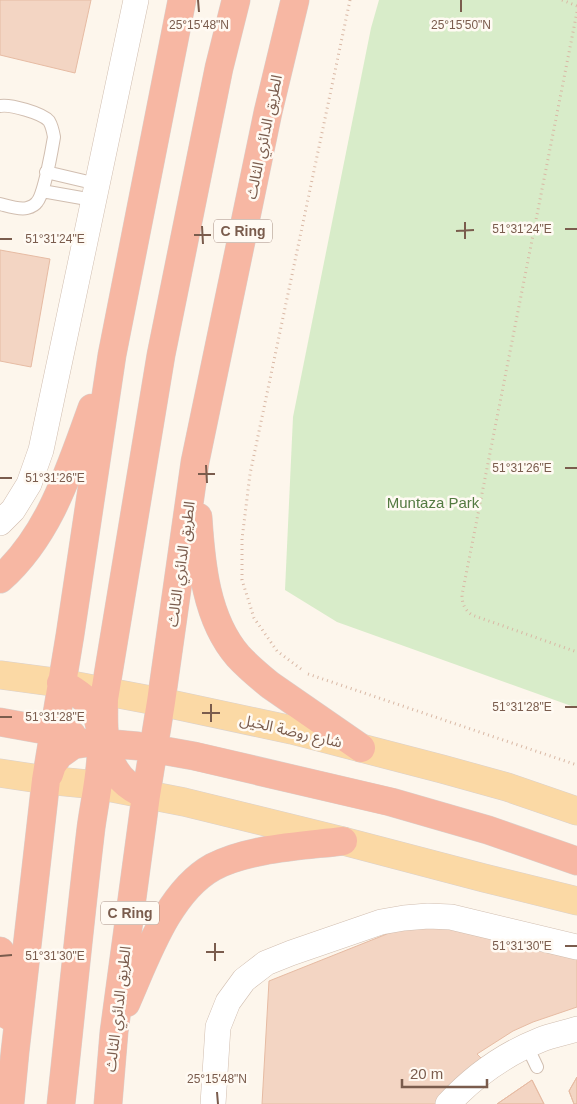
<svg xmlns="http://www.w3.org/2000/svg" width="577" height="1104" viewBox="0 0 577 1104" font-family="Helvetica,'Noto Sans Arabic',sans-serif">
  <rect width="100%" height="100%" fill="#fdf6ec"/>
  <path fill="#d8ecc9" d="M 379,0 L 577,0 L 577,708 L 337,622 L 285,590 L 293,417 L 371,28 Z"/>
  <path fill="#f3d5c3" stroke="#e6bba3" d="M 0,0 L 91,0 L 75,73 L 0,55 Z
    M 0,250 L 50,259 L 31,367 L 0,361 Z
    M 422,920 L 560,954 L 577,959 L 577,1007 L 533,1022 L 513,1031 L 477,1054 L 485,1062 L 438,1104 L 262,1104 L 269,981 Z
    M 577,1077 L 577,1104 L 574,1104 L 569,1091 Z
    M 577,1077 L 577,1104 L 574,1104 L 569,1091 Z
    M 532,1080 L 544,1104 L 497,1104 Z
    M 532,1080 L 544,1104 L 497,1104 Z"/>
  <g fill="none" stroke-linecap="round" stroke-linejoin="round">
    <defs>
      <path id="lane" d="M 0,106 C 10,104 42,113 49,121 C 52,126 53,131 54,137 C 52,149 44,194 37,202 C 35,205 31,207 27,208 C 19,210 8,206 0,204
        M 46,172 L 97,184
        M 42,191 L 93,200
        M 527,1046 L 537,1067"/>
      <path id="street" d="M 0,523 L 13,510 L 29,484 L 41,450 L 136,0
        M 213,1104 L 218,1027 L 228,1002 L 244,980 L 266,963 L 291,953 L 381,922 L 404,918 L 428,916 L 451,917 L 577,947
        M 448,1104 C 473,1077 505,1054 540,1040 C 552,1035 565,1033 577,1029"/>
      <path id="primary" d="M 0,675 L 61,683 L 161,702 L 292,730 L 442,769 L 507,787 L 577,811
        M 0,773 L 46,780 L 97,785 L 184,802 L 343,841 L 484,878 L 577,901"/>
      <path id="highway" d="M 198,517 C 201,564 206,619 238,656 C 248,667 259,676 270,685 L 361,748
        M 0,579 C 50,535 70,468 92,408
        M 61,683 C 76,691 93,702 98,719 C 107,749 95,797 91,828 C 80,920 71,1012 61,1104
        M 0,722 L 72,735
        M 49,774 L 52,765 L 59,755 L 73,745 L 92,742 L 138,746 L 194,756 L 391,802 L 488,830 L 577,861
        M 146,795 C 103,778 103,739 104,699 L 161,355 L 219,68 L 236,0
        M 0,951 L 9,1016
        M 126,1003 C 146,958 168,892 213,867 C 249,848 303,846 343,841
        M 10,1104 L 15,1052 L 46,780 L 70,635 L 112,355 L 182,0
        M 108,1104 L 114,1032 L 146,795 L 161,702 L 195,462 L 268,112 L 295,0"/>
    </defs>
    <use href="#lane" stroke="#d1beb0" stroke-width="14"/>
    <use href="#street" stroke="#d1beb0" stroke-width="26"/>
    <use href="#primary" stroke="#dad1cd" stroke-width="29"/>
    <use href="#highway" stroke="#dad1cd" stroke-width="29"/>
    <path stroke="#d9b8a5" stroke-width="3" stroke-dasharray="1 4" stroke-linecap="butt" d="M 562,0 L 577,6
      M 577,12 L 462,595 C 462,604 465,610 472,615 L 577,652
      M 301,669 L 277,651 L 254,618 L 242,580 L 242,539 L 250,474 L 350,0
      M 308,674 L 577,765"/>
    <use href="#lane" stroke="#fff" stroke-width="12"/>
    <use href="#street" stroke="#fff" stroke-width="25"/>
    <use href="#primary" stroke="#fbd9a5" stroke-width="28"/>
    <use href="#highway" stroke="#f7b7a3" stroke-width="28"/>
  </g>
  <path fill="none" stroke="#7a5c4d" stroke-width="2" d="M 198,0 L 199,12M 461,0 L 461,12M 465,222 L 465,239M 202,226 L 203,244M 565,229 L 577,229M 456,231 L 474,230M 194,235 L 211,235M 0,239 L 12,239M 206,465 L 207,483M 565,468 L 577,468M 198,474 L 215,474M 0,478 L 12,478M 211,704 L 211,722M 565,707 L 577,707M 202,713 L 220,713M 0,717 L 12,717M 215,943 L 215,961M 565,946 L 577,946M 206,952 L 224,952M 0,956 L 12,955M 217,1092 L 218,1104"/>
  <g text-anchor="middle" stroke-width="5" stroke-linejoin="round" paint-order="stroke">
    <g fill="#fffaf3" stroke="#a28b7f" stroke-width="1">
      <rect x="214" y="219.5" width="58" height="23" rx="4"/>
      <rect x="101" y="901.5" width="58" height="23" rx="4"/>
    </g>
    <g font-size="14" font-weight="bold" fill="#7a5c4d">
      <text x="243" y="236">C Ring</text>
      <text x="130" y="918">C Ring</text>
    </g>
    <g font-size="15" fill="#7a5c4d" stroke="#fffaf3">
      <text transform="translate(264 137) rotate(-78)" y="5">الطريق الدائري الثالث</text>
      <text transform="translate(181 564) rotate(-82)" y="5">الطريق الدائري الثالث</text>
      <text transform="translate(291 731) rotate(13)" y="5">شارع روضة الخيل</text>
      <text transform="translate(118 1009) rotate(-83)" y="5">الطريق الدائري الثالث</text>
    </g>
    <g font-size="15" fill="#537a41" stroke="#fffaf3">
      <text x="433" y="508">Muntaza Park</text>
    </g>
  </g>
  <g font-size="12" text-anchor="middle" fill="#7a5c4d" stroke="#fffaf3" stroke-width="5" stroke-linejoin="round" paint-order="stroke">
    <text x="199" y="29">25°15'48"N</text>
    <text x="461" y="29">25°15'50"N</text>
    <text x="522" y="233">51°31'24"E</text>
    <text x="55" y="243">51°31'24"E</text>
    <text x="522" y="472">51°31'26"E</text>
    <text x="55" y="482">51°31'26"E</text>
    <text x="522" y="711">51°31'28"E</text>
    <text x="55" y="721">51°31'28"E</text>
    <text x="522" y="950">51°31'30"E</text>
    <text x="55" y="960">51°31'30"E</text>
    <text x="217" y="1083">25°15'48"N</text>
  </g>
  <path d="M402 1079v8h85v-8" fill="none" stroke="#7a5c4d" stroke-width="2.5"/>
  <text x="410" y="1079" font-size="15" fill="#7a5c4d" stroke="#fffaf3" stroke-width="4" paint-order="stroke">20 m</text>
</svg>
